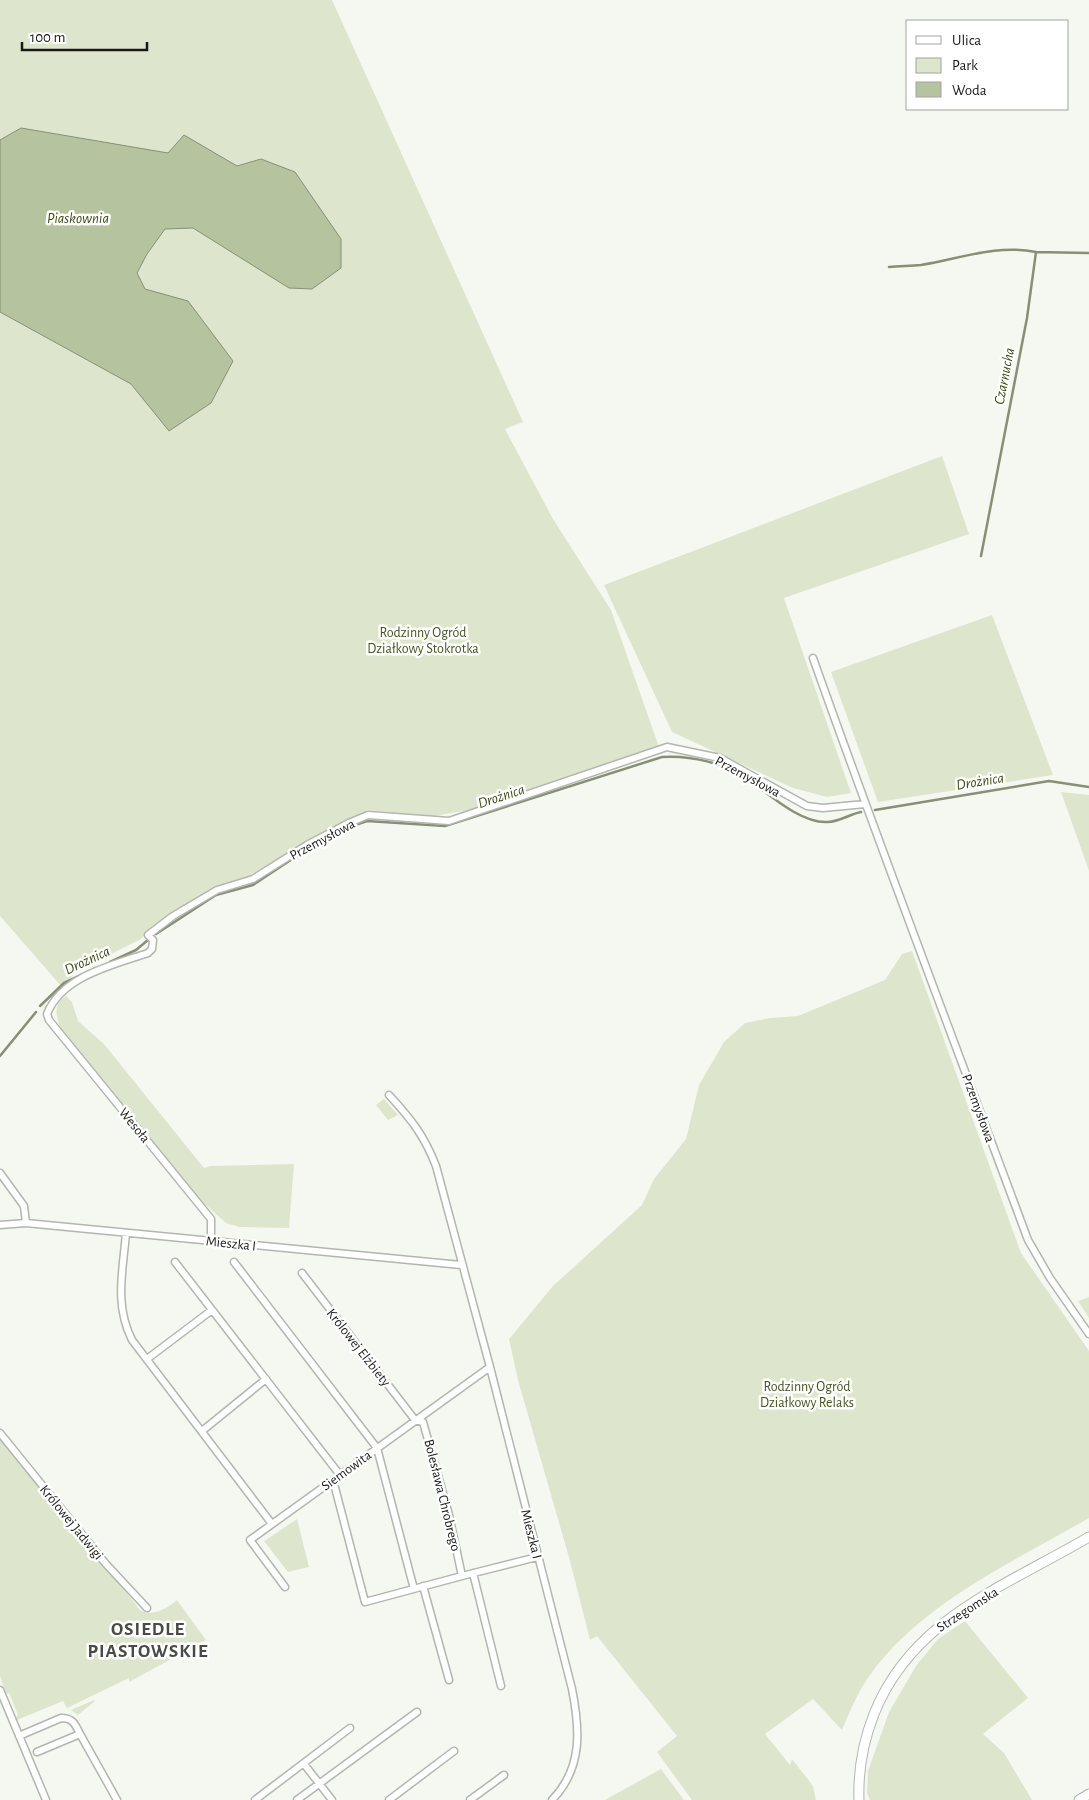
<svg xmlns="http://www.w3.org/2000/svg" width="1089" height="1800" viewBox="0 0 1089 1800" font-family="'Alegreya Sans',sans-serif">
  <rect width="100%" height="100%" fill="#f5f8f1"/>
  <path fill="#dde6cd" d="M 0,0 L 332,0 L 523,422 L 505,429 L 553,519 L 611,610 L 659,747 L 469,810 L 434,816 L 367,810 L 300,845 L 247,877 L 217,885 L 151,928 L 141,939 L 77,971 L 62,987 L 0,916 Z
    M 942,456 L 969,534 L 784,598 L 851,793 L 827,797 L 793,788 L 672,732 L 604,585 Z
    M 992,615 L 1053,775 L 878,802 L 831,672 Z
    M 1061,792 L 1089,795 L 1089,871 Z
    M 912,951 L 1021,1253 L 1089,1351 L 1089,1518 C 1015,1561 921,1603 870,1675 C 858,1692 850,1711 842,1730 L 813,1699 L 765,1734 L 790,1765 L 792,1759 L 813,1786 L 816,1800 L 692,1800 L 657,1752 L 677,1736 L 597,1636 L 590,1640 L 570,1561 L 518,1380 L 509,1339 L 553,1286 L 642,1205 L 654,1179 L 686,1139 L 699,1085 L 724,1042 L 745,1023 L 770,1018 L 798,1016 L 885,980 L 902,954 Z
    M 66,996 L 72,1002 L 78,1021 L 104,1044 L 204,1168 L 210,1166 L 294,1164 L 289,1228 L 239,1227 L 226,1223 L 190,1191 L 60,1028 C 56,1014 53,1005 66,996 Z
    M 384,1099 L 398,1115 L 388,1120 L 376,1105 Z
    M 1089,1297 L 1089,1318 L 1078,1301 Z
    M 0,1431 L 140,1610 C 153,1617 166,1609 177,1600 L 206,1640 L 129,1682 L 129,1678 L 67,1708 L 63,1701 L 17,1720 L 16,1717 L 18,1715 L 9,1693 L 6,1694 L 0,1676 Z
    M 297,1519 L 309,1567 L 288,1572 L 264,1541 Z
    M 965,1621 L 1028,1698 L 983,1734 L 1004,1753 L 1032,1800 L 870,1800 L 867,1793 L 868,1771 L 889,1712 L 916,1666 L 938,1639 Z
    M 95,1701 L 78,1715 L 71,1710 L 94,1700 Z
    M 661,1769 L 684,1800 L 605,1800 L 612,1796 Z"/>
  <path fill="#b6c39f" stroke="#879076" d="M 21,128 L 168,153 L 184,135 L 237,166 L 261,159 L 295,172 L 341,239 L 341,268 L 312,289 L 289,288 L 193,228 L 165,229 L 147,254 L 137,273 L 145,289 L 188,301 L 233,361 L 211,403 L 169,431 L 131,384 L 0,312 L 0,140 Z"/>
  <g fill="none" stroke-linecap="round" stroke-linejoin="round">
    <path stroke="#879076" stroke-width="2.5" d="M 889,267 C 900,266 910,266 921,265 C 960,259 995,244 1036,252
      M 981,556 L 1027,318 L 1036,252 L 1089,253
      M 875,810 L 1049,781 L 1089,787
      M 344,829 L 367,821 L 445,826 L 662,757 C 690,755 725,763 749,780 C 769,794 801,824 828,822 C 839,822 850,814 861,812
      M 156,934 L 216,895 L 253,885 L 315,844
      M 110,962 L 136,950 L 148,940
      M 40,1006 L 64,983 L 96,968
      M 0,1056 L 36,1012"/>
    <defs>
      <path id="street" d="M 813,658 C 882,853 956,1046 1028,1240 L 1050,1278 L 1089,1334
        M 389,1095 C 411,1119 424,1135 436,1166 L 490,1367 L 572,1689 C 580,1729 583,1768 552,1800
        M 0,1173 L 24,1206 L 26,1223
        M 0,1225 L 26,1223 L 461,1265
        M 126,1233 C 123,1271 114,1304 132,1340 L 272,1524
        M 211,1241 L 211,1219 L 49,1020 L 47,1014 C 62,976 113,965 148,953 L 152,949 L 153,940 L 148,935 L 173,916 L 217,890 L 253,879 L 307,845 L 349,823 L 368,815 L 449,821 L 667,747 L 720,758 L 807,806 L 823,808 L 865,804
        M 175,1262 L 340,1475
        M 234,1262 L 377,1448 L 414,1589
        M 302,1273 L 415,1420 L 423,1422 L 449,1515 L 462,1576 L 537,1557
        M 147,1359 L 212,1310
        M 202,1431 L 266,1379
        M 0,1433 L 106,1564 L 147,1608
        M 333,1480 L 365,1602 L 462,1576
        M 473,1573 L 501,1686
        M 423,1586 L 449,1680
        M 285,1587 L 250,1540 L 490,1367
        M 0,1690 L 46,1800
        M 80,1734 L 117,1800
        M 19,1736 L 61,1718 C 73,1718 75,1724 80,1734 L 37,1752
        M 304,1764 L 332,1800
        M 255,1800 L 350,1728
        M 297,1800 L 417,1712
        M 389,1800 L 454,1751
        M 470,1800 L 504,1775"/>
      <path id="secondary" d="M 859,1800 C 858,1771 863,1742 874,1714 C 912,1618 1006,1586 1089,1537
        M 1079,1800 L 1089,1794"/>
    </defs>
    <use href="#street" stroke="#b3b5af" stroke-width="9"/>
    <use href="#secondary" stroke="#b3b5af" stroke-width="11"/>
    <use href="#street" stroke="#fff" stroke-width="6"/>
    <use href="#secondary" stroke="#fff" stroke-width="9"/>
  </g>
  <g text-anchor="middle" stroke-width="5" stroke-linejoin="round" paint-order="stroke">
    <g font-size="14" fill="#44551e" stroke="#fff">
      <text x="423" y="637">Rodzinny Ogród<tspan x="423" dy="16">Działkowy Stokrotka</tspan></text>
      <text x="807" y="1391">Rodzinny Ogród<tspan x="807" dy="16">Działkowy Relaks</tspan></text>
    </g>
    <g font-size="14" fill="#181917" stroke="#fff">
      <text transform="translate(748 776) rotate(28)" y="5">Przemysłowa</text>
      <text transform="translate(322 839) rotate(-28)" y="5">Przemysłowa</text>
      <text transform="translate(979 1108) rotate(70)" y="5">Przemysłowa</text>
      <text transform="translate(135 1125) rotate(51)" y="5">Wesoła</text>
      <text transform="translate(231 1243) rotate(6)" y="5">Mieszka I</text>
      <text transform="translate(359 1347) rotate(52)" y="5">Królowej Elżbiety</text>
      <text transform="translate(346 1470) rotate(-36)" y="5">Siemowita</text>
      <text transform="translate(443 1495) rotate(76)" y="5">Bolesława Chrobrego</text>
      <text transform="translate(72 1522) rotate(51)" y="5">Królowej Jadwigi</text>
      <text transform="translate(532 1534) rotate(76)" y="5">Mieszka I</text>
      <text transform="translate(967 1609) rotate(-33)" y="5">Strzegomska</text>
    </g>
    <g font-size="15" font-style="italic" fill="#3b4b14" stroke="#fff">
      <text x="78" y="223">Piaskownia</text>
      <text transform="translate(1004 376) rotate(-79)" y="5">Czarnucha</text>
      <text transform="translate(980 781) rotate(-9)" y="5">Drożnica</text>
      <text transform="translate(501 796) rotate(-18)" y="5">Drożnica</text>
      <text transform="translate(87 960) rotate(-25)" y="5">Drożnica</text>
    </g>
    <g font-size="19" font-weight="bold" letter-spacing="1" fill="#494b46" stroke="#fff">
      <text x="148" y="1635">OSIEDLE<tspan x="148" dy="22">PIASTOWSKIE</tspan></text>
    </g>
  </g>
  <rect x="906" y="20" width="162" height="90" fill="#ffffff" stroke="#a3a3a2"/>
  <rect x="916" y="36" width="25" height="8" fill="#ffffff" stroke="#a3a3a2"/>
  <text x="952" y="45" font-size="15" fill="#181917">Ulica</text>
  <rect x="916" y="58" width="25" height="15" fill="#dde6cd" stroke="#a3a3a2"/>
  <text x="952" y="70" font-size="15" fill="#181917">Park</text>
  <rect x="916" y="82" width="25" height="15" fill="#b6c39f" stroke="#a3a3a2"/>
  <text x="952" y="95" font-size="15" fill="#181917">Woda</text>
  <path d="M22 42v8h125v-8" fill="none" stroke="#181917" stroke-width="2.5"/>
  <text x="30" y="42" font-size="15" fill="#181917" stroke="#ffffff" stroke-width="4" paint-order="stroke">100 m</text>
</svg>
